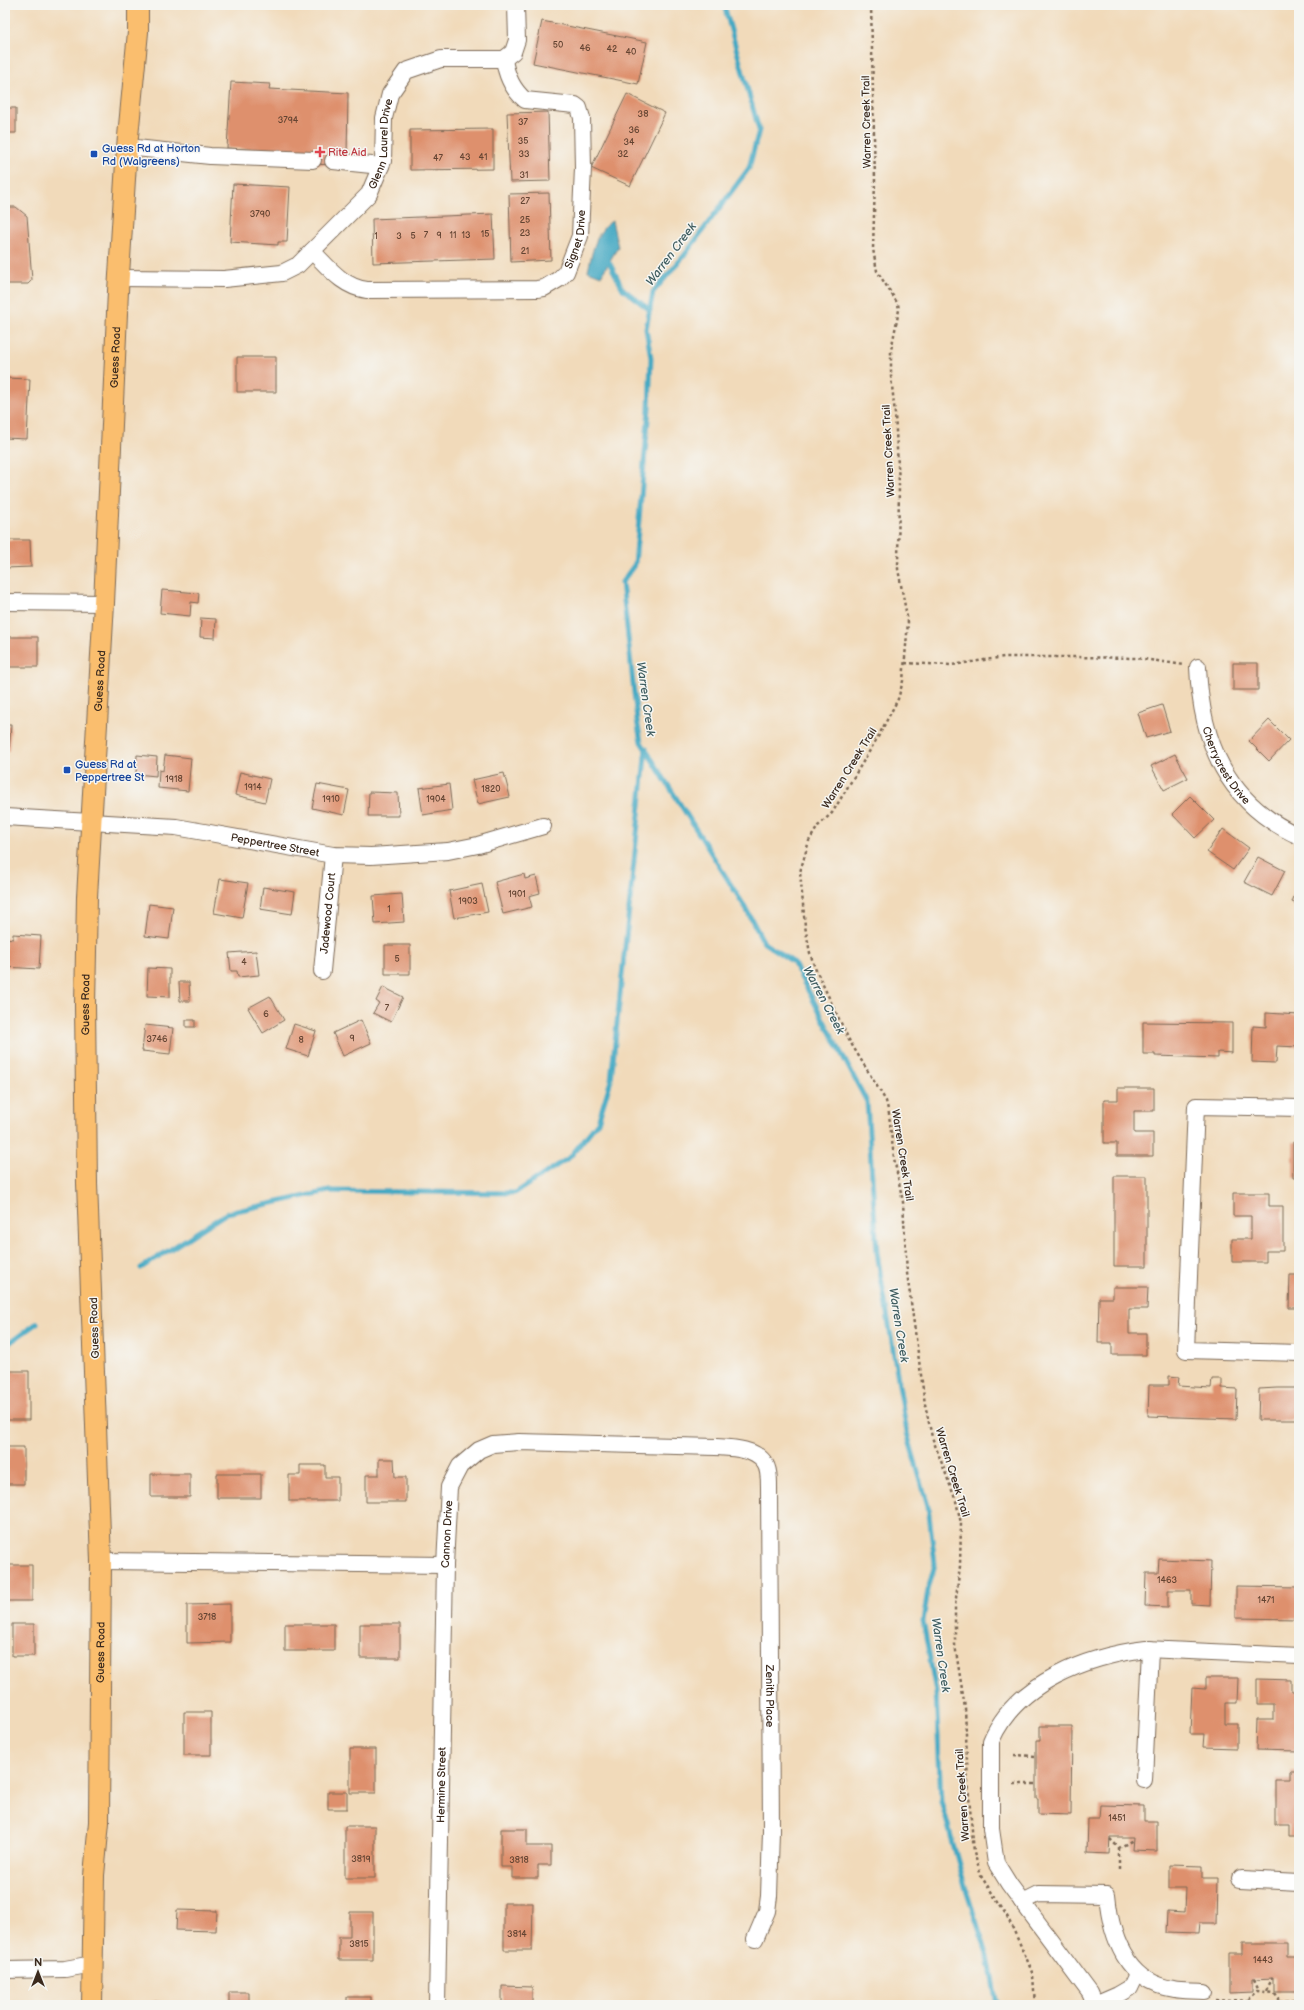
<svg xmlns="http://www.w3.org/2000/svg" width="1304" height="2010" viewBox="0 0 1304 2010" font-family="'Balsamiq Sans',sans-serif">
  <rect width="100%" height="100%" fill="#f6f6f2"/>
  <filter id="ink" filterUnits="userSpaceOnUse"><feTurbulence type="fractalNoise" baseFrequency=".025" numOctaves="2"/><feDisplacementMap in="SourceGraphic" scale="8" xChannelSelector="R" yChannelSelector="G"/><feConvolveMatrix kernelMatrix="1 2 1 2 8 2 1 2 1" color-interpolation-filters="sRGB"/></filter>
  <filter id="wash" filterUnits="userSpaceOnUse"><feTurbulence type="fractalNoise" baseFrequency=".012" numOctaves="4" result="noise"/><feDisplacementMap in="SourceGraphic" scale="16" xChannelSelector="R" yChannelSelector="G"/><feGaussianBlur stdDeviation="0.9" result="paint"/><feColorMatrix in="noise" values="0 0 0 0 0 0 0 0 0 0 0 0 0 0 0 0 0 1.4 0 .05"/><feComposite in="paint" operator="in"/></filter>
  <g filter="url(#wash)">
    <rect width="100%" height="100%" fill="#f1daba"/>
    <path fill="#44a9c3" stroke="#406a70" d="M 612,221 L 618,247 L 601,276 L 588,271 C 592,254 595,231 612,221 Z"/>
    <g fill="none" stroke-linecap="round" stroke-linejoin="round">
      <path stroke="#44a9c3" stroke-width="5" d="M 724,5 L 759,130 L 749,168 L 683,257 L 653,292 L 646,329 L 651,358 L 649,408 L 635,564 L 622,582 L 637,720 L 641,742 L 745,907 L 764,943 L 793,962 L 867,1102 L 877,1253 L 907,1433 L 928,1506 L 935,1564 L 928,1590 L 923,1621 L 936,1692 L 941,1801 L 967,1893 L 988,1957 L 997,2005
        M 609,262 L 623,289 L 650,310
        M 141,1268 L 227,1213 L 329,1191 L 515,1193 L 570,1157 L 598,1122 L 611,1080 L 646,748
        M 5,1346 L 37,1323"/>
    </g>
    <g id="blocks">
      <path fill="#de906d" d="M 542,21 L 647,42 L 638,84 L 533,63 Z
        M 231,82 L 270,84 L 269,89 L 348,93 L 347,155 L 333,165 L 312,164 L 313,153 L 227,148 Z
        M 627,94 L 665,113 L 630,186 L 591,168 Z
        M 5,108 L 16,108 L 16,133 L 9,133 L 9,137 L 5,137 Z
        M 548,112 L 550,181 L 510,182 L 507,113 Z
        M 493,129 L 493,169 L 410,170 L 410,130 Z
        M 233,184 L 290,187 L 287,242 L 278,242 L 278,245 L 230,242 Z
        M 549,193 L 551,260 L 511,262 L 509,194 Z
        M 5,207 L 16,207 L 27,216 L 32,280 L 28,284 L 5,284 Z
        M 493,214 L 495,259 L 373,263 L 372,219 Z
        M 237,357 L 276,357 L 276,392 L 237,392 Z
        M 5,378 L 30,379 L 27,439 L 5,438 Z
        M 5,540 L 30,540 L 31,567 L 5,568 Z
        M 162,590 L 199,593 L 198,603 L 191,602 L 190,616 L 160,613 Z
        M 201,618 L 216,619 L 215,638 L 200,637 Z
        M 5,637 L 38,637 L 38,667 L 5,667 Z
        M 1233,663 L 1258,663 L 1258,690 L 1233,690 Z
        M 1162,705 L 1170,731 L 1146,738 L 1138,713 Z
        M 1269,720 L 1289,740 L 1269,761 L 1249,741 Z
        M 5,725 L 11,725 L 9,751 L 5,751 Z
        M 1175,754 L 1188,778 L 1164,790 L 1151,766 Z
        M 137,755 L 157,757 L 156,776 L 136,774 Z
        M 165,755 L 191,758 L 188,791 L 158,788 L 159,770 L 163,771 Z
        M 240,772 L 270,779 L 265,802 L 235,795 Z
        M 504,773 L 510,797 L 478,804 L 472,780 Z
        M 317,784 L 349,790 L 344,815 L 312,808 Z
        M 449,784 L 452,810 L 423,815 L 419,788 Z
        M 369,792 L 398,793 L 399,816 L 368,816 Z
        M 1190,796 L 1214,820 L 1195,838 L 1172,814 Z
        M 1223,829 L 1249,848 L 1233,870 L 1207,852 Z
        M 1258,857 L 1285,871 L 1272,896 L 1244,882 Z
        M 524,874 L 525,879 L 536,876 L 540,893 L 529,896 L 532,907 L 503,914 L 495,882 Z
        M 220,879 L 248,883 L 242,918 L 214,913 Z
        M 1299,883 L 1299,905 L 1292,902 Z
        M 482,884 L 488,912 L 454,918 L 449,891 Z
        M 263,887 L 295,892 L 292,914 L 260,909 Z
        M 402,894 L 404,922 L 375,924 L 373,896 Z
        M 149,904 L 173,907 L 169,939 L 145,936 Z
        M 13,934 L 41,936 L 39,969 L 5,967 L 5,938 L 13,939 Z
        M 385,945 L 410,945 L 410,974 L 385,974 Z
        M 256,951 L 259,975 L 238,977 L 237,971 L 231,971 L 229,953 Z
        M 148,968 L 170,969 L 170,997 L 147,996 Z
        M 179,982 L 189,982 L 190,1001 L 180,1001 Z
        M 383,987 L 403,997 L 391,1022 L 373,1013 L 379,1003 L 376,1001 Z
        M 270,996 L 284,1020 L 263,1033 L 248,1008 Z
        M 1266,1013 L 1299,1015 L 1299,1047 L 1277,1046 L 1276,1063 L 1252,1062 L 1253,1026 L 1266,1027 Z
        M 186,1020 L 195,1020 L 195,1027 L 186,1027 Z
        M 361,1020 L 371,1043 L 343,1056 L 333,1033 Z
        M 1143,1022 L 1232,1023 L 1232,1053 L 1218,1052 L 1218,1058 L 1155,1056 L 1155,1054 L 1143,1054 Z
        M 294,1024 L 316,1031 L 308,1056 L 286,1049 Z
        M 145,1025 L 173,1028 L 170,1054 L 142,1051 Z
        M 1118,1088 L 1154,1088 L 1154,1111 L 1134,1111 L 1134,1133 L 1153,1133 L 1153,1156 L 1117,1156 L 1117,1143 L 1104,1143 L 1104,1100 L 1118,1100 Z
        M 1293,1142 L 1299,1142 L 1299,1178 L 1293,1178 Z
        M 1114,1176 L 1147,1176 L 1147,1266 L 1114,1266 Z
        M 1233,1193 L 1269,1193 L 1269,1206 L 1283,1206 L 1283,1251 L 1266,1251 L 1266,1262 L 1232,1262 L 1232,1239 L 1251,1239 L 1251,1216 L 1233,1216 Z
        M 1290,1275 L 1299,1275 L 1299,1308 L 1289,1308 Z
        M 1113,1287 L 1148,1287 L 1147,1309 L 1129,1309 L 1129,1333 L 1146,1333 L 1146,1355 L 1112,1355 L 1112,1343 L 1098,1343 L 1099,1298 L 1113,1298 Z
        M 5,1371 L 29,1371 L 29,1420 L 5,1420 Z
        M 1169,1376 L 1179,1377 L 1178,1386 L 1211,1388 L 1212,1379 L 1222,1379 L 1222,1388 L 1237,1389 L 1236,1419 L 1148,1416 L 1149,1385 L 1169,1385 Z
        M 1277,1388 L 1299,1388 L 1299,1420 L 1258,1420 L 1259,1389 Z
        M 5,1447 L 24,1447 L 24,1484 L 6,1484 Z
        M 379,1459 L 394,1459 L 395,1477 L 406,1477 L 406,1502 L 366,1502 L 366,1475 L 379,1475 Z
        M 300,1465 L 325,1465 L 325,1477 L 338,1477 L 338,1501 L 289,1501 L 289,1475 L 300,1475 Z
        M 151,1474 L 190,1474 L 190,1497 L 151,1497 Z
        M 217,1474 L 261,1474 L 261,1498 L 217,1498 Z
        M 1159,1559 L 1211,1561 L 1210,1605 L 1191,1604 L 1191,1590 L 1168,1590 L 1168,1607 L 1145,1606 L 1146,1573 L 1158,1573 Z
        M 5,1565 L 32,1565 L 32,1601 L 5,1601 Z
        M 1236,1586 L 1299,1587 L 1299,1619 L 1236,1618 Z
        M 230,1604 L 230,1642 L 187,1643 L 187,1605 Z
        M 12,1624 L 34,1624 L 34,1656 L 12,1656 Z
        M 285,1624 L 334,1624 L 334,1651 L 285,1651 Z
        M 360,1624 L 400,1624 L 400,1658 L 360,1658 Z
        M 1205,1678 L 1238,1678 L 1237,1703 L 1225,1703 L 1225,1724 L 1237,1724 L 1237,1748 L 1203,1747 L 1204,1734 L 1190,1734 L 1192,1688 L 1205,1689 Z
        M 1257,1679 L 1292,1680 L 1292,1691 L 1299,1691 L 1299,1751 L 1256,1750 L 1257,1720 L 1274,1720 L 1274,1704 L 1257,1704 Z
        M 184,1712 L 211,1712 L 211,1755 L 184,1755 Z
        M 1040,1726 L 1072,1726 L 1071,1815 L 1038,1814 L 1038,1799 L 1036,1799 L 1036,1740 L 1040,1740 Z
        M 350,1749 L 376,1749 L 376,1793 L 350,1793 Z
        M 1291,1771 L 1299,1771 L 1299,1836 L 1289,1836 L 1289,1824 L 1276,1824 L 1276,1780 L 1291,1780 Z
        M 328,1792 L 347,1792 L 347,1809 L 328,1809 Z
        M 1100,1805 L 1144,1806 L 1144,1821 L 1157,1821 L 1157,1851 L 1132,1850 L 1133,1837 L 1110,1837 L 1109,1854 L 1087,1853 L 1088,1819 L 1099,1819 Z
        M 345,1826 L 375,1826 L 375,1878 L 345,1878 Z
        M 501,1829 L 527,1829 L 527,1846 L 551,1846 L 551,1865 L 538,1865 L 538,1878 L 512,1878 L 512,1867 L 501,1867 Z
        M 1169,1865 L 1203,1866 L 1203,1878 L 1218,1878 L 1217,1923 L 1199,1923 L 1198,1934 L 1166,1933 L 1167,1911 L 1184,1912 L 1185,1888 L 1169,1888 Z
        M 504,1903 L 533,1903 L 532,1950 L 504,1950 Z
        M 177,1910 L 217,1911 L 216,1931 L 176,1930 Z
        M 350,1912 L 373,1912 L 373,1960 L 339,1960 L 339,1937 L 350,1937 Z
        M 1242,1943 L 1286,1943 L 1286,1958 L 1298,1958 L 1298,1992 L 1275,1992 L 1275,1978 L 1252,1979 L 1252,1991 L 1230,1992 L 1230,1955 L 1242,1955 Z
        M 502,1986 L 532,1987 L 532,2005 L 502,2005 Z
        M 229,1992 L 249,1992 L 249,2005 L 229,2005 Z
        M 347,1997 L 371,1997 L 371,2005 L 347,2005 Z
        M 153,2001 L 183,2004 L 183,2005 L 152,2005 Z"/>
    </g>
  </g>
  <g filter="url(#ink)">
    <use href="#blocks" fill-opacity="0" stroke="#7b6855" stroke-width="1"/>
    <g fill="none" stroke-linecap="round" stroke-linejoin="round">
      <defs>
        <g id="minor">
          <path d="M 127,147 L 210,156 L 313,160"/>
          <path d="M 333,161 L 381,166"/>
          <path id="s1" d="M 312,251 C 329,268 343,287 367,290 L 537,289 L 544,288 L 559,279 L 566,272 L 580,236 L 583,168 L 582,118 L 579,108 L 575,105 L 525,100 C 512,89 506,74 504,59"/>
          <path id="s2" d="M 119,278 L 224,279 L 282,273 L 298,265 L 369,194 L 383,161 L 384,118 L 390,94 L 406,71 L 441,59 L 504,59 L 513,52 L 517,40 L 516,5"/>
          <path d="M 5,602 L 104,603"/>
          <path id="s3" d="M 1198,667 C 1201,742 1227,804 1299,836"/>
          <path id="s4" d="M 5,817 L 176,827 L 333,855 L 371,856 L 448,851 L 478,845 L 543,826"/>
          <path id="s5" d="M 322,971 L 333,855"/>
          <path d="M 1299,1108 L 1196,1106 L 1186,1350 L 1299,1353"/>
          <path d="M 101,1561 L 445,1565"/>
          <path d="M 1144,1780 L 1150,1649"/>
          <path d="M 1240,1879 L 1299,1882"/>
          <path d="M 1022,1902 L 1038,1894 L 1107,1895 C 1111,1937 1126,1982 1174,1989 C 1183,1991 1194,1990 1204,1991"/>
          <path d="M 5,1970 L 65,1969 L 93,1964"/>
          <path id="s6" d="M 437,2005 L 445,1565 L 449,1487 L 460,1466 L 479,1450 L 493,1444 L 519,1442 L 716,1447 C 731,1448 754,1448 764,1462 C 769,1468 769,1479 769,1487 L 771,1831 L 769,1896 L 767,1911 L 755,1939"/>
          <path d="M 1095,2005 L 1090,1993 L 1009,1884 L 996,1863 L 991,1829 L 991,1741 C 1016,1682 1088,1656 1146,1649 L 1299,1656"/>
          <path d="M 1095,2005 L 1118,1995 L 1130,1988 L 1137,1973"/>
        </g>
        <g id="major">
          <path id="s7" d="M 92,2005 L 94,1875 L 99,1822 L 101,1561 L 87,1183 L 85,1005 L 87,897 L 104,603 L 118,291 L 127,147 L 138,32 L 138,5"/>
        </g>
      </defs>
      <use href="#minor" stroke="#7b6855" stroke-width="18"/>
      <use href="#major" stroke="#7b6855" stroke-width="22"/>
      <path stroke="#7b6855" stroke-width="2.5" stroke-dasharray="3 3" stroke-linecap="butt" d="M 871,5 L 875,180 L 873,249 L 877,271 L 898,304 L 899,310 L 891,350 L 891,376 L 895,414 L 899,483 L 898,569 L 908,622 L 903,681 L 898,699 L 878,737 L 832,813 L 818,826 L 809,841 L 800,872 L 805,926 L 810,953 L 815,968 L 849,1040 L 886,1101 L 889,1114 L 894,1158 L 903,1202 L 907,1273 L 925,1404 L 932,1437 L 956,1501 L 961,1523 L 960,1566 L 955,1606 L 955,1645 L 965,1708 L 968,1786 L 974,1852 L 981,1876 L 1007,1916 L 1026,1957 L 1033,1975 L 1035,2005
        M 629,7 L 651,5
        M 905,663 L 952,665 L 1004,657 L 1071,657 L 1137,658 L 1184,665
        M 1014,1755 L 1036,1756
        M 1014,1784 L 1036,1784
        M 1110,1839 L 1119,1848 L 1133,1840
        M 1119,1869 L 1119,1848
        M 1298,1905 L 1299,1909
        M 1254,1979 L 1259,1990
        M 1267,1990 L 1274,1978
        M 1216,1999 L 1248,2001
        M 1279,2002 L 1299,2001
        M 1249,2005 L 1249,1997 L 1257,1990 L 1273,1992 L 1278,1998 L 1278,2005"/>
      <use href="#minor" stroke="#fff" stroke-width="16"/>
      <use href="#major" stroke="#fabe6e" stroke-width="20"/>
    </g>
  </g>
  <path fill="#e0444e" stroke="#f6f6f2" stroke-width="1.5" d="M318 146h4v4h4v4h-4v4h-4v-4h-4v-4h4z"/>
  <g fill="#1a4fb4" stroke="#f6f6f2" stroke-width="1.5">
    <rect x="90" y="150" width="8" height="8" rx="2"/>
    <rect x="63" y="766" width="8" height="8" rx="2"/>
  </g>
  <g text-anchor="middle" stroke-width="3" stroke-linejoin="round" paint-order="stroke">
    <g font-size="9" fill="#644432">
      <text x="558" y="48">50</text>
      <text x="585" y="51">46</text>
      <text x="612" y="52">42</text>
      <text x="631" y="55">40</text>
      <text x="643" y="117">38</text>
      <text x="288" y="123">3794</text>
      <text x="523" y="125">37</text>
      <text x="634" y="133">36</text>
      <text x="523" y="144">35</text>
      <text x="629" y="145">34</text>
      <text x="524" y="157">33</text>
      <text x="623" y="157">32</text>
      <text x="465" y="160">43</text>
      <text x="483" y="160">41</text>
      <text x="438" y="161">47</text>
      <text x="524" y="178">31</text>
      <text x="525" y="204">27</text>
      <text x="260" y="217">3790</text>
      <text x="525" y="223">25</text>
      <text x="525" y="236">23</text>
      <text x="485" y="237">15</text>
      <text x="426" y="238">7</text>
      <text x="439" y="238">9</text>
      <text x="453" y="238">11</text>
      <text x="466" y="238">13</text>
      <text x="376" y="239">1</text>
      <text x="399" y="239">3</text>
      <text x="413" y="239">5</text>
      <text x="525" y="254">21</text>
      <text x="174" y="782">1918</text>
      <text x="253" y="790">1914</text>
      <text x="491" y="792">1820</text>
      <text x="331" y="802">1910</text>
      <text x="436" y="802">1904</text>
      <text x="517" y="897">1901</text>
      <text x="468" y="904">1903</text>
      <text x="389" y="912">1</text>
      <text x="397" y="962">5</text>
      <text x="244" y="965">4</text>
      <text x="387" y="1011">7</text>
      <text x="266" y="1017">6</text>
      <text x="352" y="1041">9</text>
      <text x="157" y="1042">3746</text>
      <text x="301" y="1043">8</text>
      <text x="1167" y="1583">1463</text>
      <text x="1266" y="1603">1471</text>
      <text x="207" y="1620">3718</text>
      <text x="1117" y="1821">1451</text>
      <text x="361" y="1862">3819</text>
      <text x="519" y="1863">3818</text>
      <text x="517" y="1937">3814</text>
      <text x="359" y="1947">3815</text>
      <text x="1263" y="1963">1443</text>
    </g>
    <g font-size="11" fill="#3b2a1e" stroke="#f6f6f2">
      <text transform="translate(866 122) rotate(-91)" y="4">Warren Creek Trail</text>
      <text dy="4" stroke="none"><textPath href="#s2" startOffset="334">Glenn Laurel Drive</textPath></text>
      <text dy="4" stroke="none"><textPath href="#s1" startOffset="308">Signet Drive</textPath></text>
      <text dy="4" stroke="none"><textPath href="#s7" startOffset="1649">Guess Road</textPath></text>
      <text transform="translate(888 451) rotate(-93)" y="4">Warren Creek Trail</text>
      <text dy="4" stroke="none"><textPath href="#s7" startOffset="1325">Guess Road</textPath></text>
      <text dy="4" stroke="none"><textPath href="#s3" startOffset="104">Cherrycrest Drive</textPath></text>
      <text transform="translate(849 768) rotate(-58)" y="4">Warren Creek Trail</text>
      <text dy="4" stroke="none"><textPath href="#s4" startOffset="272">Peppertree Street</textPath></text>
      <text dy="4" stroke="none"><textPath href="#s5" startOffset="58">Jadewood Court</textPath></text>
      <text dy="4" stroke="none"><textPath href="#s7" startOffset="1001">Guess Road</textPath></text>
      <text transform="translate(903 1155) rotate(81)" y="4">Warren Creek Trail</text>
      <text transform="translate(94 1328) rotate(-92)" y="4">Guess Road</text>
      <text transform="translate(953 1472) rotate(73)" y="4">Warren Creek Trail</text>
      <text dy="4" stroke="none"><textPath href="#s6" startOffset="471">Cannon Drive</textPath></text>
      <text dy="4" stroke="none"><textPath href="#s7" startOffset="353">Guess Road</textPath></text>
      <text dy="4" stroke="none"><textPath href="#s6" startOffset="1092">Zenith Place</textPath></text>
      <text dy="4" stroke="none"><textPath href="#s6" startOffset="220">Hermine Street</textPath></text>
      <text transform="translate(962 1795) rotate(-94)" y="4">Warren Creek Trail</text>
    </g>
    <g font-size="11" fill="#164399" stroke="#f6f6f2" text-anchor="start">
      <text x="102" y="152">Guess Rd at Horton<tspan x="102" dy="13">Rd (Walgreens)</tspan></text>
      <text x="75" y="768">Guess Rd at<tspan x="75" dy="13">Peppertree St</tspan></text>
    </g>
    <g font-size="11" fill="#be3a42" stroke="#f6f6f2" text-anchor="start">
      <text x="328" y="156">Rite Aid</text>
    </g>
    <g font-size="12" font-style="italic" fill="#3f5d60" stroke="#f6f6f2">
      <text transform="translate(671 254) rotate(-53)" y="4">Warren Creek</text>
      <text transform="translate(646 699) rotate(82)" y="4">Warren Creek</text>
      <text transform="translate(824 1000) rotate(62)" y="4">Warren Creek</text>
      <text transform="translate(899 1325) rotate(81)" y="4">Warren Creek</text>
      <text transform="translate(941 1655) rotate(82)" y="4">Warren Creek</text>
    </g>
  </g>
  <rect width="1304" height="2010" fill="none" stroke="#f6f6f2" stroke-width="20"/>
  <g transform="translate(38 1972)" stroke="#f6f6f2" stroke-width="3" paint-order="stroke">
  <path d="M0-3L7 15L0 10L-7 15Z" fill="#3b2a1e"/>
  <text y="-6" font-size="11" font-weight="bold" text-anchor="middle" fill="#3b2a1e">N</text>
  </g>
</svg>
